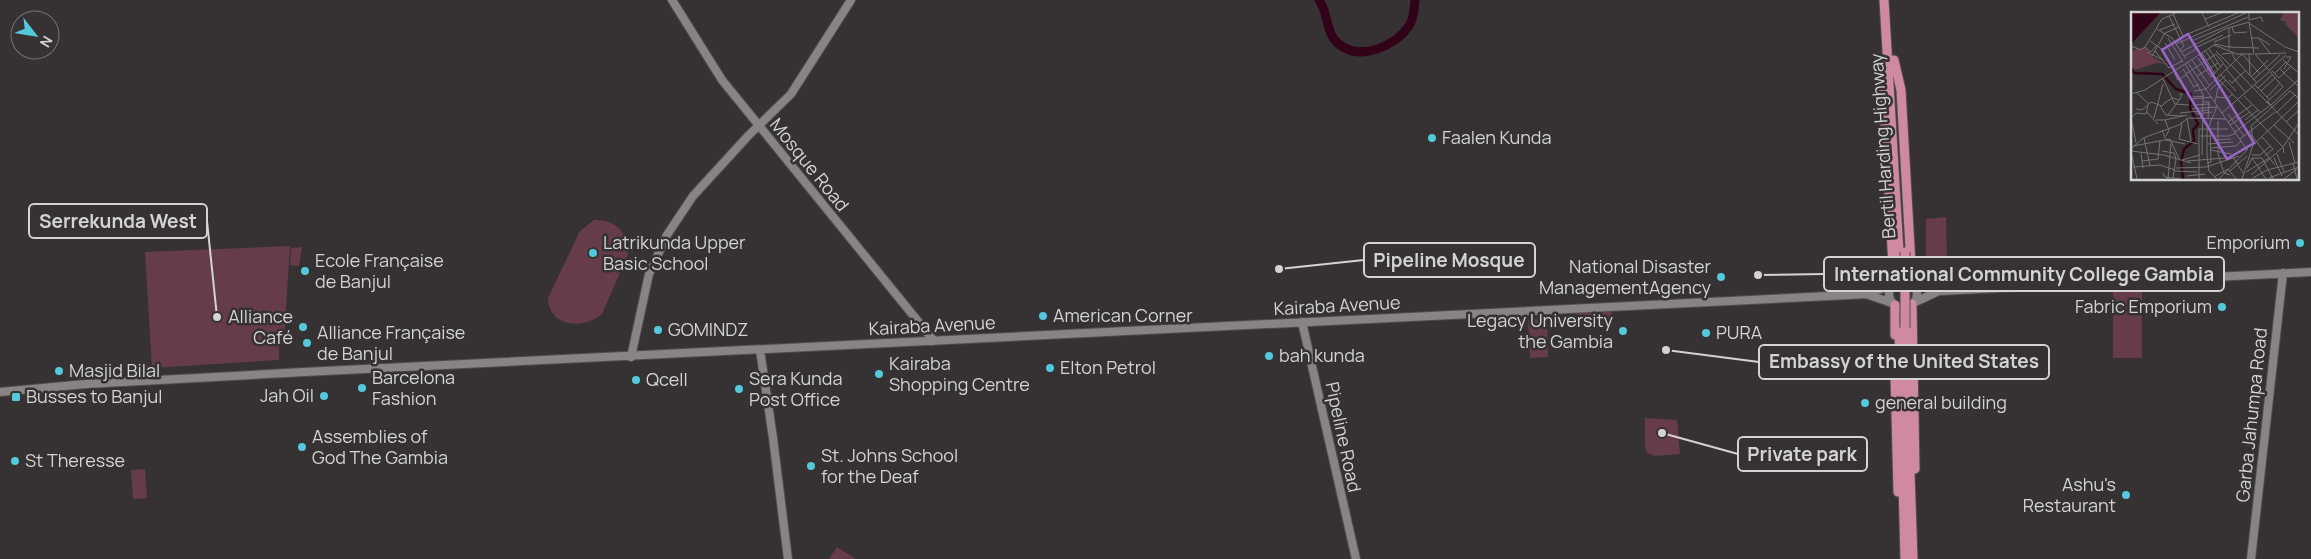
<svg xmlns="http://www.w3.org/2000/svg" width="2311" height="559" viewBox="0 0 2311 559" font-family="Manrope,sans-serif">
  <rect width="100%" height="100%" fill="#363234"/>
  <path fill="#663c4a" d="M 1946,217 L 1947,265 L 1926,267 L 1926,219 Z
    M 594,220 C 615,219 629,233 628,254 L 602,314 C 583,330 549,327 548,298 L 580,231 Z
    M 290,246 L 284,339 L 279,339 L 279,360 L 152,368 L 145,252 Z
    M 302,247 L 299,266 L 290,265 L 291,248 Z
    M 2113,292 L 2142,292 L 2142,358 L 2113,358 Z
    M 1611,310 L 1612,323 L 1577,325 L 1576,313 Z
    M 1547,319 L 1548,357 L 1530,358 L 1528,320 Z
    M 1645,418 L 1677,420 L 1680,454 L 1655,456 L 1647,453 L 1645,445 Z
    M 145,469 L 147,498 L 133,499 L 131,470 Z
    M 837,547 L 856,559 L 829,559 Z"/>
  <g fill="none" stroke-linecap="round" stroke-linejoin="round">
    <path stroke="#320218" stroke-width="9" d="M 1319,0 C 1329,14 1325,34 1340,45 C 1361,61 1395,46 1409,26 C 1414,19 1414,9 1415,0"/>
    <defs>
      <path id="secondary" d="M 672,0 L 722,80 L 934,341
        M1889 294a14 14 0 1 1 28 0a14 14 0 1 1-28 0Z
        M 1914,284 L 1939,291
        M 1866,294 L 1892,303
        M 1915,302 L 1939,291 L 2311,272
        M 1302,322 L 1356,559
        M 760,350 L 773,438 L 788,559
        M 631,357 L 649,274 L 667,235 L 693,196 L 748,136 L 791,94 L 851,0
        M 0,392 L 86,384 L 304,372 L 1850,295 L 1866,294 L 1892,285
        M 2251,559 L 2283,273"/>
      <path id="primary" d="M 1884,0 L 1899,252
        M 1894,60 L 1901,90 L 1912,282
        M 1885,65 L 1883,93 L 1894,283
        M 1912,304 L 1915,469
        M 1899,328 L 1905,559
        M 1905,328 L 1913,559
        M 1895,335 L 1895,305
        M 1895,375 L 1898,492"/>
    </defs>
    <use href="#secondary" stroke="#514e4f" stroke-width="10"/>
    <use href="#primary" stroke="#514e4f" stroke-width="11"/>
    <use href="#secondary" stroke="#888485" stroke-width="8"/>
    <use href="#primary" stroke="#cf8aa2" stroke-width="9"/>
    <defs>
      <path id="primary-bridge" d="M 1905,252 L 1905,328"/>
    </defs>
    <use href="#primary-bridge" stroke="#514e4f" stroke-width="11" stroke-linecap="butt"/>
    <use href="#primary-bridge" stroke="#cf8aa2" stroke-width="9"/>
  </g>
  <g fill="#53cadc" stroke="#363234" stroke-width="2">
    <circle cx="1432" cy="138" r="5"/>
    <circle cx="2300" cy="243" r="5"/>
    <circle cx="593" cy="253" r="5"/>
    <circle cx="305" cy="271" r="5"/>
    <circle cx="1721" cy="277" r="5"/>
    <circle cx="2222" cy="307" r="5"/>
    <circle cx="1043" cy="316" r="5"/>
    <circle cx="303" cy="327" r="5"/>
    <circle cx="658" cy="330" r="5"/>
    <circle cx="1623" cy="331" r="5"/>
    <circle cx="1706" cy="333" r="5"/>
    <circle cx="307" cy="343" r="5"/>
    <circle cx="1269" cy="356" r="5"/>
    <circle cx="1050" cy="368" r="5"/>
    <circle cx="59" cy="371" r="5"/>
    <circle cx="879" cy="374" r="5"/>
    <circle cx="636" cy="380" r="5"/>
    <circle cx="362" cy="388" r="5"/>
    <circle cx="739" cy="389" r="5"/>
    <circle cx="324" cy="396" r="5"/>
    <rect x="11" y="392" width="10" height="10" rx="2.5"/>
    <circle cx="1865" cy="403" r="5"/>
    <circle cx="302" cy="447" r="5"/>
    <circle cx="15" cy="461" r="5"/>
    <circle cx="811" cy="466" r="5"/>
    <circle cx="2126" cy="495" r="5"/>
  </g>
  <g text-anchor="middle" stroke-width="5" stroke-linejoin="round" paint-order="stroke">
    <g font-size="18" fill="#d4d2d3" stroke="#363234" text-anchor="start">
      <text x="1442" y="144">Faalen Kunda</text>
      <text x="603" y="249">Latrikunda Upper<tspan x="603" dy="21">Basic School</tspan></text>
      <text x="2290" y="249" text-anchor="end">Emporium</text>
      <text x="315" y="267">Ecole Française<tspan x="315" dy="21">de Banjul</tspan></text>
      <text x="1711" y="273" text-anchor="end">National Disaster<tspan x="1711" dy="21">ManagementAgency</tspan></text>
      <text x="2212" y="313" text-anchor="end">Fabric Emporium</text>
      <text x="1053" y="322">American Corner</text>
      <text x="293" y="323" text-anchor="end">Alliance<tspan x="293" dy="21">Café</tspan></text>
      <text x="1613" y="327" text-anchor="end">Legacy University<tspan x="1613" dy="21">the Gambia</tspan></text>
      <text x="668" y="336">GOMINDZ</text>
      <text x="317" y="339">Alliance Française<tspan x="317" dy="21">de Banjul</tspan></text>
      <text x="1716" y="339">PURA</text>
      <text x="1279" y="362">bah kunda</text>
      <text x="889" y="370">Kairaba<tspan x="889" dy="21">Shopping Centre</tspan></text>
      <text x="1060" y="374">Elton Petrol</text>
      <text x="69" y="377">Masjid Bilal</text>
      <text x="372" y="384">Barcelona<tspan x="372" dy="21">Fashion</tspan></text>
      <text x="749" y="385">Sera Kunda<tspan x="749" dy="21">Post Office</tspan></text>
      <text x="646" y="386">Qcell</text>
      <text x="314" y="402" text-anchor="end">Jah Oil</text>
      <text x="26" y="403">Busses to Banjul</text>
      <text x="1875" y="409">general building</text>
      <text x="312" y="443">Assemblies of<tspan x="312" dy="21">God The Gambia</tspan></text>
      <text x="821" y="462">St. Johns School<tspan x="821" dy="21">for the Deaf</tspan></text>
      <text x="25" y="467">St Theresse</text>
      <text x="2116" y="491" text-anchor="end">Ashu's<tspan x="2116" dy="21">Restaurant</tspan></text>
    </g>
    <g font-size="18" fill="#d4d2d3" stroke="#363234">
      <text transform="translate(1883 146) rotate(-94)" y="6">Bertil Harding Highway</text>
      <text transform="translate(809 165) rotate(51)" y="6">Mosque Road</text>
      <text transform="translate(1337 306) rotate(-3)" y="6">Kairaba Avenue</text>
      <text transform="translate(932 326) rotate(-3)" y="6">Kairaba Avenue</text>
      <text transform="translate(2252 415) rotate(-84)" y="6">Garba Jahumpa Road</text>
      <text transform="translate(1343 437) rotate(78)" y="6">Pipeline Road</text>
    </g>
  </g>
  <g transform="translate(2131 12)">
    <rect width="168" height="168" fill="#363234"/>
    <path d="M 153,1 L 167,1 L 167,25 L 154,12 L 156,10 L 149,8 ZM 14,35 L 23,46 L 35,52 L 25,51 L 4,58 L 0,55 L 0,39 Z" fill="#663c4a"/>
    <path d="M 0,1 L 29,1 L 0,32 Z" fill="#320218"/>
    <path fill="none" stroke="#320218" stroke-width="2.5" d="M 0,56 L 3,61 L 31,62 L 45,77 L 60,82 L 59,96 L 67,112 L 62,118 L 63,129 L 53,137 L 50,150 L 52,167"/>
    <path fill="none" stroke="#757274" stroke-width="1" d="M 71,1 L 78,15M 118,1 L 118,8 L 130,5 L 132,10M 42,2 L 52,24M 38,4 L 53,34 L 49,38M 74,7 L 90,1M 118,10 L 123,41M 118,11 L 154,35 L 168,40M 101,15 L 103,21 L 116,20M 98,16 L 98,37M 26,17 L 41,26 L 55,47M 29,18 L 44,12M 52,24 L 107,1M 37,26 L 52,50M 120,26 L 128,26 L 139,33M 128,27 L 139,41M 63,28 L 117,5M 19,29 L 32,38 L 39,51M 83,30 L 100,23M 34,31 L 44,48M 45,32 L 115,1M 83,32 L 98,35M 0,34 L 10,38 L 14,35 L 31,7 L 45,1M 14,35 L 20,40 L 25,34M 66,35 L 92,23M 98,35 L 128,36M 78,37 L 90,55M 74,38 L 87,58M 24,39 L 38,56 L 51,49M 85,39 L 99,53M 16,40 L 32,48M 50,40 L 94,17 L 118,10M 71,41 L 84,62M 91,42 L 101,41 L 104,48M 111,42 L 129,62M 118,42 L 119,64M 124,42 L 152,75 L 135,91M 124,42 L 155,41M 21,44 L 34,21 L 48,15M 53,44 L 64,38 L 64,31M 67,46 L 80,65 L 92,52M 61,48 L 78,73M 105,48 L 126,71M 152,48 L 168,61M 57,51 L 116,138M 54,52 L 73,84 L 62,85M 100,53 L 168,123M 52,57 L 63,75 L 68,72M 95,57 L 115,81M 149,57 L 168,75M 153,57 L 160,45 L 155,45M 139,58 L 155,43M 141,59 L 148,66 L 160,54M 43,60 L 47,68 L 55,63M 55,62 L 85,42 L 96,56M 89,62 L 105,79M 143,62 L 155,50M 66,64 L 87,51M 120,65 L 137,48M 86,66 L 152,135 L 153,141M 32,67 L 44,92 L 58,93M 98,68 L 101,71 L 114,59M 122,68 L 149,43M 124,73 L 139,88M 127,76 L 141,63M 79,78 L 94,64M 63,79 L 75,77 L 111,42M 130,79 L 144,66M 6,81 L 18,92M 0,82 L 14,78 L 83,33 L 106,42 L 123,42M 113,84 L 130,101M 85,85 L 97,86 L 102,82M 136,85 L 149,71M 61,90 L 61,87 L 81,85M 73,90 L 78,90 L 77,107M 84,90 L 87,76 L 95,68M 137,90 L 140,93 L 168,67M 33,91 L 42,86 L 48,88M 62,93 L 79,92M 29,94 L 35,103 L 52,104M 86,94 L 76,119 L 76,143 L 78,159 L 86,167M 5,97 L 11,98 L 20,90 L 31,94 L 34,91M 61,97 L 85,95M 64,99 L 66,102 L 81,100M 16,100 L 27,112M 49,101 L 78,98M 91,101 L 138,60M 145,101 L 164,83 L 168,87M 97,102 L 113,124M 37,103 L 49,87 L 51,82 L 48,82M 105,104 L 144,153M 0,106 L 5,101 L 15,102 L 17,93M 0,106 L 5,131M 23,106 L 32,72M 56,107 L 60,129M 25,108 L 34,108 L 38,118 L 35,124M 34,108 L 56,103M 114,108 L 127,98M 87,109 L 87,142 L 93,161 L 99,163M 97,110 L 121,93M 155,110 L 168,98M 51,111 L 48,127 L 67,132M 99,113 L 119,100M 143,113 L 163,131M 31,118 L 35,128 L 54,132M 104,120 L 138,94M 69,124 L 98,124 L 105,121M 131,125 L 142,137 L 134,144M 13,126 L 19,154M 109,127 L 144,100M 84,128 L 100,127M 122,130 L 120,114 L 159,79 L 164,83M 158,130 L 164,151M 77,132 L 102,130M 2,134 L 39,127 L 48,147M 152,135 L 168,111M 79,136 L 105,134 L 110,129M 0,137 L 12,126 L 48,113 L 57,106 L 95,107M 79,138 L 100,142 L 112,161M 31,139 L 43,141 L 45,147M 10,141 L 12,156M 146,142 L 153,160M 71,143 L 72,84M 121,143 L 129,143 L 139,134M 121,146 L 135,167M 143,146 L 151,164M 51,148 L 69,143M 11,149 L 27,147 L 29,128M 56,149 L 94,146M 76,151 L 80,150 L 79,116M 162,151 L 166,167M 2,155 L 29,153 L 44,158M 45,156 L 75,155 L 108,144M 116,156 L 121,146 L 131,146 L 142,167M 44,159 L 66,160M 99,159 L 116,144M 115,160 L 138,146M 32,161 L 34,165 L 50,167M 120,163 L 151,136M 56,164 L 74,162M 83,165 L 97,157 L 105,167M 42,166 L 45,147M 122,166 L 136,158 L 168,150M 138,166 L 168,155M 6,167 L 0,139 L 33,143 L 60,151M 37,167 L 40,131M 68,167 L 68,117 L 97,117M 88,167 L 117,137M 111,167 L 122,133 L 168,89M 153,167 L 166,157"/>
    <path fill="#9a66c6" fill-opacity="0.15" stroke="#9a66c6" stroke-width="2.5" d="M 57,22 L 123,131 L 96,147 L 31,38 Z"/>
    <rect width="168" height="168" fill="none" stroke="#d4d2d3" stroke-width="2.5"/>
  </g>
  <path fill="none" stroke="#d4d2d3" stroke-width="2" d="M217 317L207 221M1279 269L1364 260M1758 275L1824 274M1666 350L1759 362M1662 433L1738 454"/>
  <g fill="#d4d2d3" stroke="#363234" stroke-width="2">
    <circle cx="217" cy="317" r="5"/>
    <circle cx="1279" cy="269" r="5"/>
    <circle cx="1758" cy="275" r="5"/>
    <circle cx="1666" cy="350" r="5"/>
    <circle cx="1662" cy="433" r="5"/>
  </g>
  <g fill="#363234" stroke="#d4d2d3" stroke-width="2">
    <rect x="29" y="204" width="178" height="34" rx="5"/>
    <rect x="1364" y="243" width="171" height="34" rx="5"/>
    <rect x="1824" y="257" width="400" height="34" rx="5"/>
    <rect x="1759" y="345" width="290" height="34" rx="5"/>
    <rect x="1738" y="437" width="129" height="34" rx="5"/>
  </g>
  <g font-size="19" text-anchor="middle" font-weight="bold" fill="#d4d2d3">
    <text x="118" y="228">Serrekunda West</text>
    <text x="1449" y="267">Pipeline Mosque</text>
    <text x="2024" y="281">International Community College Gambia</text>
    <text x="1904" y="368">Embassy of the United States</text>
    <text x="1802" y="461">Private park</text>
  </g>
  <g transform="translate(35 35) rotate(121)"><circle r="24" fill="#363234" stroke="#757274"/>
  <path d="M0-4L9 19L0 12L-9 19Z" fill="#53cadc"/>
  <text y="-8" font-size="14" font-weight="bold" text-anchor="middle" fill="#d4d2d3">N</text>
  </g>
</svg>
